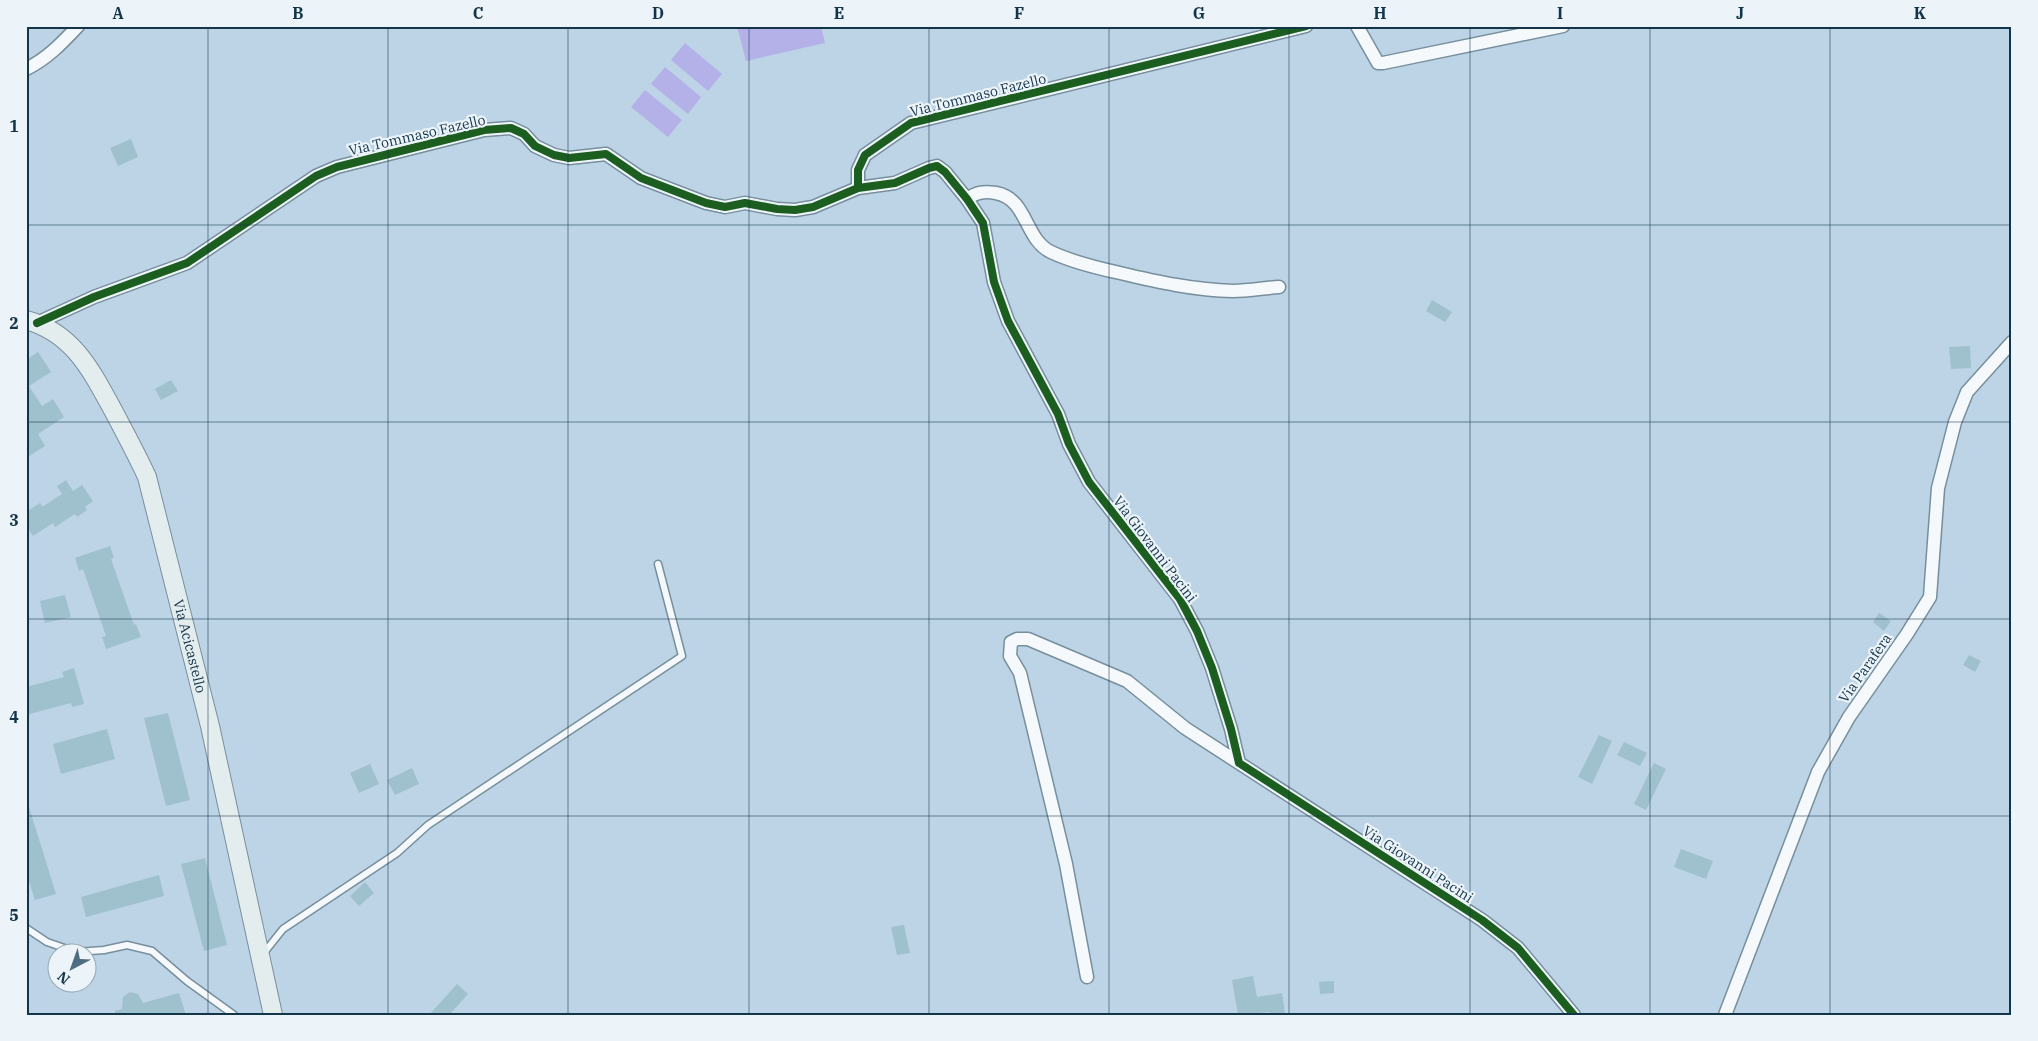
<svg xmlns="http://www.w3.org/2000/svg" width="2038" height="1041" viewBox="0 0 2038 1041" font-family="'IBM Plex Serif',serif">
  <rect width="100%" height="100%" fill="#bcd4e6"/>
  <path fill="#b4b1e8" d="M 737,26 L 821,26 L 825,43 L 746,61 Z
    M 685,43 L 722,74 L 708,91 L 671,60 Z
    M 665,67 L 701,97 L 688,114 L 651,84 Z
    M 645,90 L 682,120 L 668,137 L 631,107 Z"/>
  <path fill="#9fc0cd" d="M 131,139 L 138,157 L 118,166 L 110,148 Z
    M 1432,300 L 1452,312 L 1445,322 L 1426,311 Z
    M 1970,346 L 1971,368 L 1951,369 L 1949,347 Z
    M 38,352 L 51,372 L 29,386 L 42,406 L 53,399 L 64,417 L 38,434 L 45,446 L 26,458 L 26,360 Z
    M 171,380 L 178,391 L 161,400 L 155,389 Z
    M 66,480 L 73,491 L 82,485 L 93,501 L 85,507 L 87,510 L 77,517 L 75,514 L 55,527 L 53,523 L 33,536 L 26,525 L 26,512 L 40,503 L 42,507 L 62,494 L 57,486 Z
    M 110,546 L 114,558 L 111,559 L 134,625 L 136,624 L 141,637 L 106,649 L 102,637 L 106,636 L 83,569 L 79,571 L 75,558 Z
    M 65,595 L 71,617 L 45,623 L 40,601 Z
    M 1879,613 L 1891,621 L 1884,631 L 1873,622 Z
    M 1969,655 L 1981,661 L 1975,672 L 1963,665 Z
    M 74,668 L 84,704 L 72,707 L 71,703 L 26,715 L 26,687 L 64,677 L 62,672 Z
    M 168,713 L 190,800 L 166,806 L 144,718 Z
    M 107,729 L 115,759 L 61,774 L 53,744 Z
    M 1599,735 L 1612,741 L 1592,784 L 1578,777 Z
    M 1624,742 L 1647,753 L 1640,766 L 1617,755 Z
    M 1654,763 L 1666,769 L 1646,810 L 1634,804 Z
    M 370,764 L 379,784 L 359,793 L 350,773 Z
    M 412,768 L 419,784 L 395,795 L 387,780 Z
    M 29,807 L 56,894 L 35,900 L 26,872 L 26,808 Z
    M 1681,849 L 1713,861 L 1706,879 L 1674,867 Z
    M 205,858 L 227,945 L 204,951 L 181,864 Z
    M 159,875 L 164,896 L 86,917 L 81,897 Z
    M 365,882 L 374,893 L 359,906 L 350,896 Z
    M 904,925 L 910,953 L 897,955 L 891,927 Z
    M 1253,976 L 1257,997 L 1282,993 L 1285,1013 L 1272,1015 L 1270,1015 L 1270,1012 L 1238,1015 L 1232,980 Z
    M 1334,981 L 1334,993 L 1320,994 L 1319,982 Z
    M 457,984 L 468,994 L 449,1015 L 429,1015 Z
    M 130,992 L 138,994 L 143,1003 L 179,993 L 186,1015 L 115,1015 L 115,1011 L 122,1009 L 123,997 Z"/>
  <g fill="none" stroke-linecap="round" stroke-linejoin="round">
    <defs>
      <path id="lane" d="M 26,928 L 47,942 L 76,952 L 104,950 L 127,945 L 152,951 L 187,981 L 234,1015
        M 263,954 L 283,929 L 397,853 L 428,825 L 682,656 L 658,564"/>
      <path id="street" d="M 1357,26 L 1378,63 L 1383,63 L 1563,26
        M 26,69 C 47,59 62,43 78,26
        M 858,188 L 895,183 L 929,168 L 937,166 L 945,172 L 967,199 L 983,223 L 994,282 L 1008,321 L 1058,414 L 1069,444 L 1089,482 L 1180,599 L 1197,631 L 1212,668 L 1231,729 L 1239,763 L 1482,920 L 1518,948 L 1574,1015
        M 967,199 C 977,192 984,191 996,193 C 1028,199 1024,239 1051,252 C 1072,262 1097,268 1120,273 C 1158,282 1194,290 1233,291 C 1248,291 1264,288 1279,287
        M 37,323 L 94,297 L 187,263 L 316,176 L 337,167 L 484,130 L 511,128 L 524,134 L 535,146 L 554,155 L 569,158 L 606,154 L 641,178 L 706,203 L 725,207 L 745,203 L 777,209 L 795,210 L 813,207 L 858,188 L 858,170 L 865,155 L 911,123 L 1306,26
        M 1087,977 L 1066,864 L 1020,673 L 1010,656 L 1011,642 L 1017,639 L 1028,639 L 1127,681 L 1185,728 L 1239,763
        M 1725,1015 L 1818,772 L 1849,717 L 1907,634 L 1930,597 L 1938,488 L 1955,422 L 1967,392 L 2012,342"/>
      <g id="secondary">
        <path id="s1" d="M 26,320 C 74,333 92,372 114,412 C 125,433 137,455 147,477 L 210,726 L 273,1015"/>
      </g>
    </defs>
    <use href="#lane" stroke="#778f9d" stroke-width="9"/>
    <use href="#street" stroke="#778f9d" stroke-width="15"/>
    <use href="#secondary" stroke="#778f9d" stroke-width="20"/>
    <use href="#lane" stroke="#f5f9fb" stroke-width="6"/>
    <use href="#street" stroke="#f5f9fb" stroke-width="12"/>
    <use href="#secondary" stroke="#e4edee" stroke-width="18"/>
    <defs>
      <path id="cycleway" d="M 858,188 L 895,183 L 929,168 L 937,166 L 945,172 L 967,199 L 983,223 L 994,282 L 1008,321 L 1058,414 L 1069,444 L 1089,482 L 1180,599 L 1197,631 L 1212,668 L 1231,729 L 1239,763 L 1482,920 L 1518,948 L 1574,1015
        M 37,323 L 94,297 L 187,263 L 316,176 L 337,167 L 484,130 L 511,128 L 524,134 L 535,146 L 554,155 L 569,158 L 606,154 L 641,178 L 706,203 L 725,207 L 745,203 L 777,209 L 795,210 L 813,207 L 858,188 L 858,170 L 865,155 L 911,123 L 1306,26"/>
    </defs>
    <use href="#cycleway" stroke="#ecf3f9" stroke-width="11"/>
    <use href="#cycleway" stroke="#1b5e20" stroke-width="8"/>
  </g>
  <path fill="none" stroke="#123549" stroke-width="1" stroke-opacity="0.55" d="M 208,26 L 208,1015M 388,26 L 388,1015M 568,26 L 568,1015M 749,26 L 749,1015M 929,26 L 929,1015M 1109,26 L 1109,1015M 1289,26 L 1289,1015M 1470,26 L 1470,1015M 1650,26 L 1650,1015M 1830,26 L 1830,1015M 26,225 L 2012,225M 26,422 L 2012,422M 26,619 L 2012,619M 26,816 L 2012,816"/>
  <g text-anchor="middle" stroke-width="4.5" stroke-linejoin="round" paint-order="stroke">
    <g font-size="14" fill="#123549" stroke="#ecf3f9">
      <text transform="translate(978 95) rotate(-14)" y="5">Via Tommaso Fazello</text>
      <text transform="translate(417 135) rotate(-13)" y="5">Via Tommaso Fazello</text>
      <text transform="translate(1155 549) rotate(53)" y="5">Via Giovanni Pacini</text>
      <text dy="5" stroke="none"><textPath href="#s1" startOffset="379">Via Acicastello</textPath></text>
      <text transform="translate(1865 668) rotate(-55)" y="5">Via Parafera</text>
      <text transform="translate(1418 864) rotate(33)" y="5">Via Giovanni Pacini</text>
    </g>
  </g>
  <rect width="2038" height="1041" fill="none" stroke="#ecf3f9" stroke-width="55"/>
  <g transform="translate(72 968) rotate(221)"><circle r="24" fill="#ecf3f9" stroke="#95a7b3"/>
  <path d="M0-4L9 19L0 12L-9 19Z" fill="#4e6d80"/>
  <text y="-8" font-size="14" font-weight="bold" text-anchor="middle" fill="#123549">N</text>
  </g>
  <rect x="28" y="28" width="1982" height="986" fill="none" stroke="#123549" stroke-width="2"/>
  <g font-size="16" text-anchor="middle" font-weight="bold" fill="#123549">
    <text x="118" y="19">A</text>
    <text x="298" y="19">B</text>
    <text x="478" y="19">C</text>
    <text x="658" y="19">D</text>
    <text x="839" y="19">E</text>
    <text x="1019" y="19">F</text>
    <text x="1199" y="19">G</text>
    <text x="1380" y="19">H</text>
    <text x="1560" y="19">I</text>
    <text x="1740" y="19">J</text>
    <text x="1920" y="19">K</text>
    <text x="14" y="132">1</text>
    <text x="14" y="329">2</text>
    <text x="14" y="526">3</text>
    <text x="14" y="723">4</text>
    <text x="14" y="921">5</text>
  </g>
</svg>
